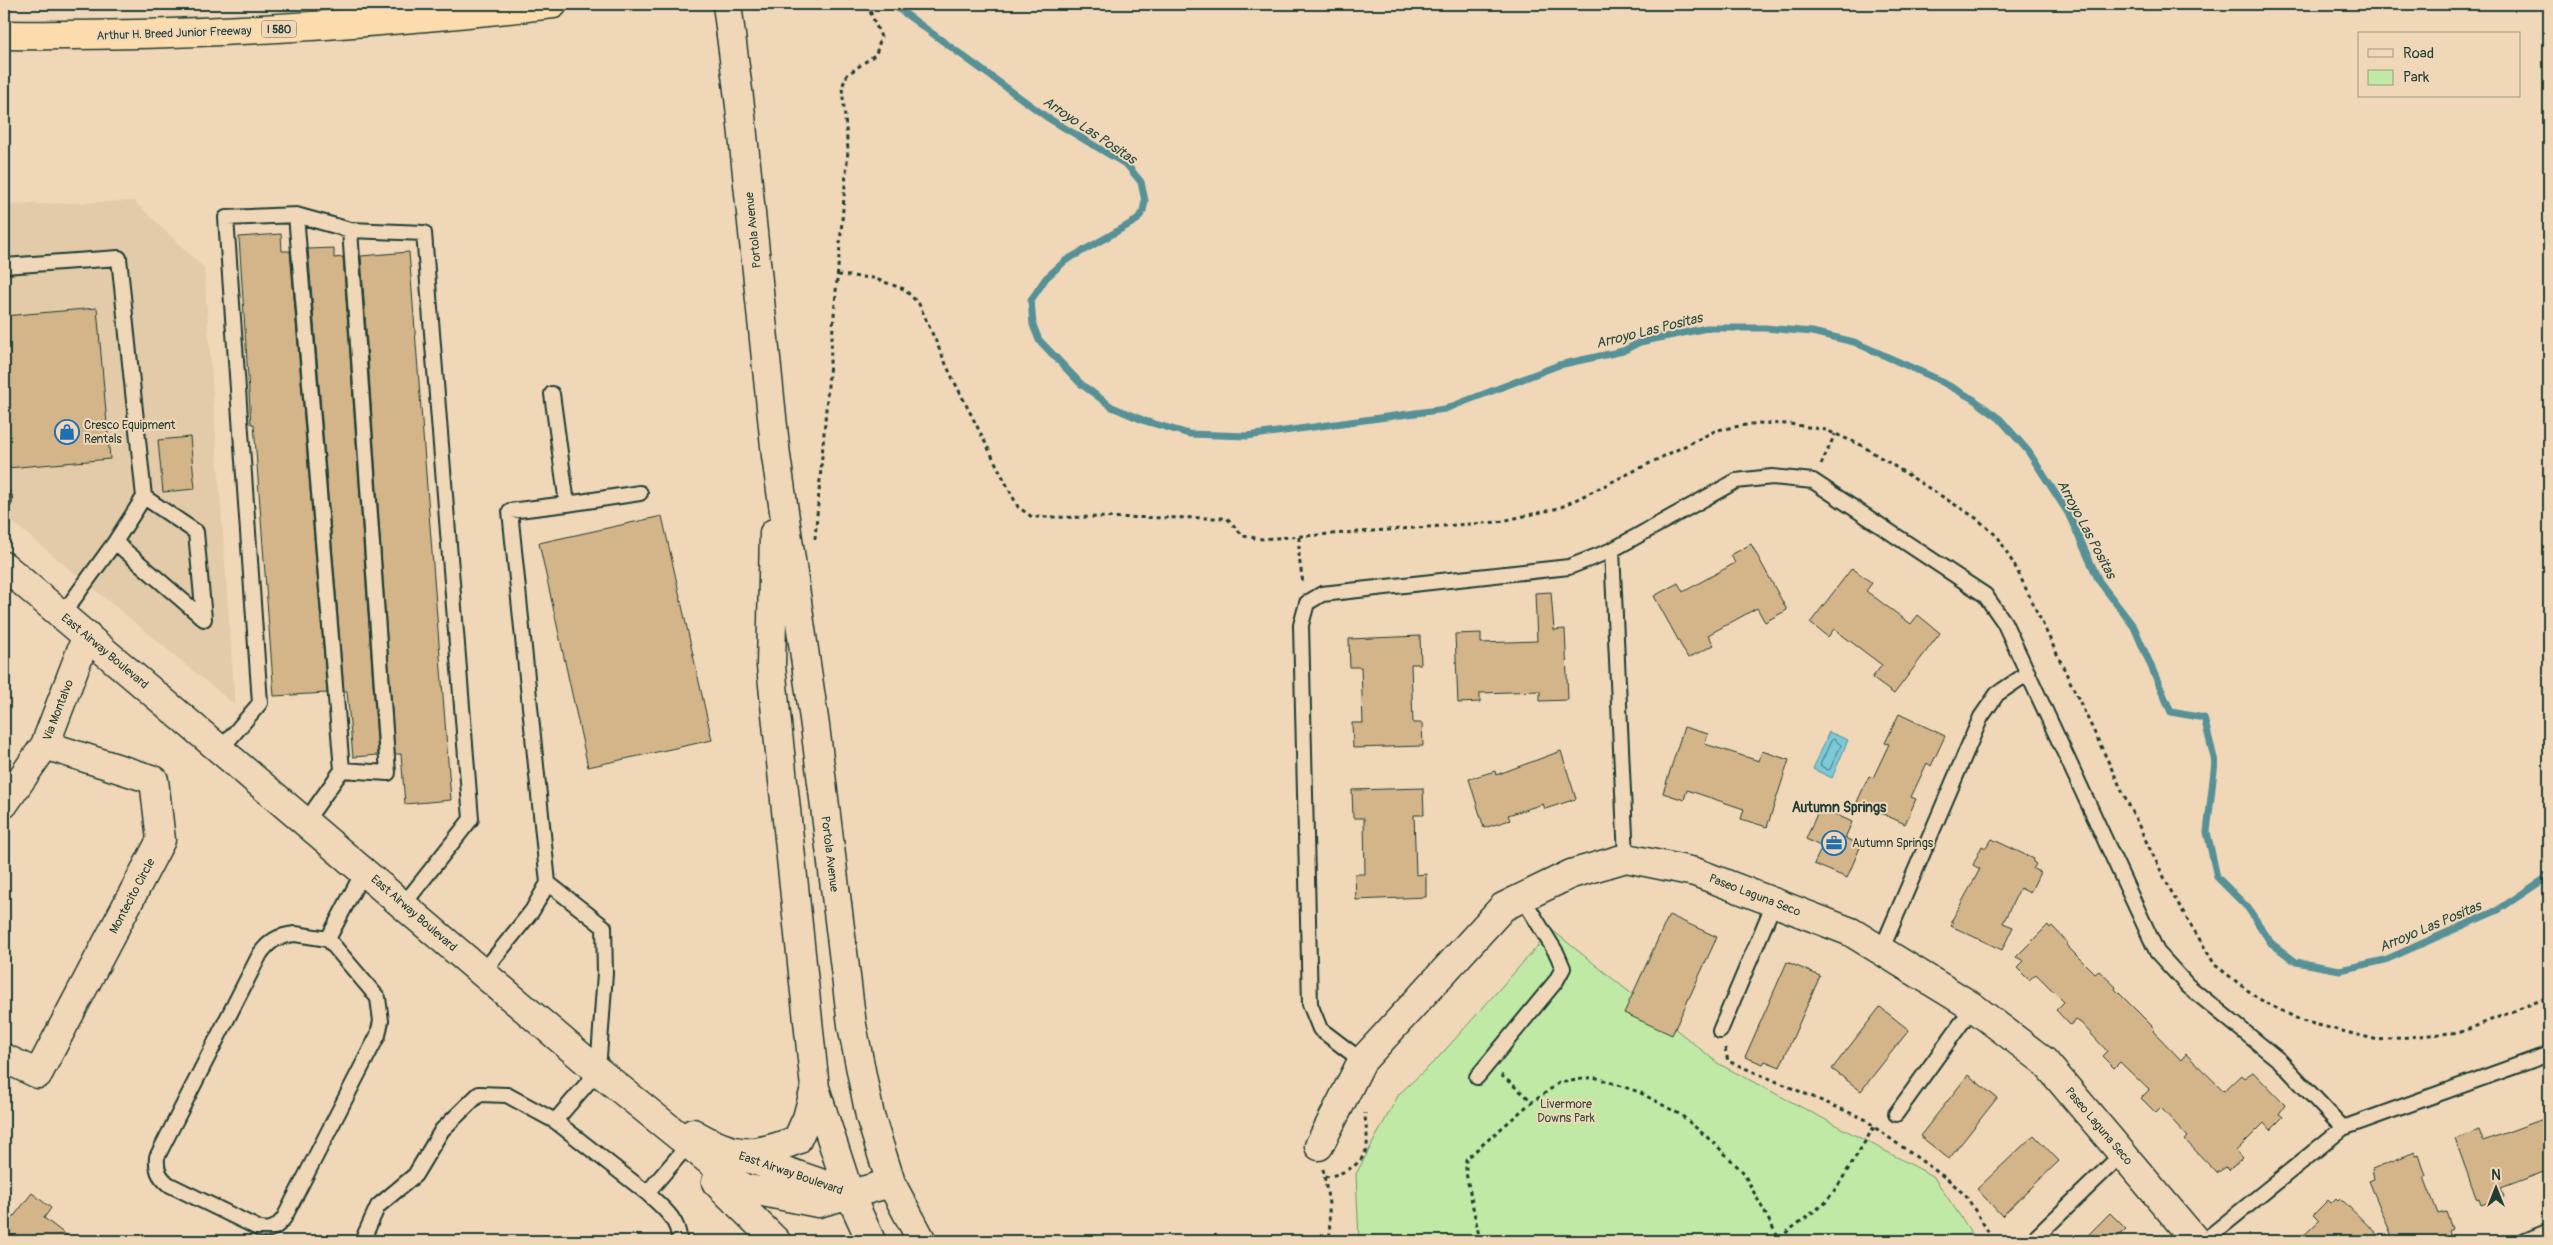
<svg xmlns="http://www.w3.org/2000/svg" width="2553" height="1245" viewBox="0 0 2553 1245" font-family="Pangolin,sans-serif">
  <rect width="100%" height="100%" fill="#f0d7b8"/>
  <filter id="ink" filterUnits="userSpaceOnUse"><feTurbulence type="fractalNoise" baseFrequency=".02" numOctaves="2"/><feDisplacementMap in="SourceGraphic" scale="10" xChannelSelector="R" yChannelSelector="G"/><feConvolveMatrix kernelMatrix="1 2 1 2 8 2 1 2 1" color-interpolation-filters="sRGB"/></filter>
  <g filter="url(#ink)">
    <path fill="#e3caa8" d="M 134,201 L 204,268 L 235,705 L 4,515 L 4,205 Z"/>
    <path fill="#bfe9a5" stroke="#6f936c" d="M 1552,930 L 1719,1064 L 1933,1176 L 1977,1241 L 1359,1241 L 1356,1174 L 1399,1094 L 1438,1058 Z"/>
    <path fill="#7bc9d9" stroke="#569197" d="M 1829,732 L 1848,740 L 1832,778 L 1813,769 Z"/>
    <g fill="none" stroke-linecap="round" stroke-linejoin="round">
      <path stroke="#447576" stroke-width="1" d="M 1834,739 L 1841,745 L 1830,769 L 1827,770 L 1820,765 L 1831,741 Z"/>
      <path stroke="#569197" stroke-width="7" d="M 892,4 L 1048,118 L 1127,165 L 1141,182 L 1145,201 L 1143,211 L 1137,220 L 1065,261 L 1046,278 L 1031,300 L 1033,325 L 1039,340 L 1081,384 L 1112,407 L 1145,421 L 1189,434 L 1247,436 L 1445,409 L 1559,365 L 1623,351 L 1640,342 L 1707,328 L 1765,328 L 1812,332 L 1854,342 L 1935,378 L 1973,399 L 2000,419 L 2028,451 L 2068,513 L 2099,581 L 2134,627 L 2171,712 L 2204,718 L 2215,762 L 2207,832 L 2217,877 L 2248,908 L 2271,943 L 2296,962 L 2340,970 L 2385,960 L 2498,910 L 2549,876"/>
    </g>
    <path fill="#d3b589" stroke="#1f3d34" d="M 281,234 L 282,251 L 290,251 L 327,693 L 274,696 L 254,424 L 251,424 L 239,237 Z
      M 334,248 L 334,258 L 343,257 L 378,755 L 353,757 L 347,691 L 344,691 L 308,249 Z
      M 409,252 L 451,800 L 405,804 L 401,754 L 395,754 L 361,256 Z
      M 97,308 L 110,459 L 7,468 L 4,426 L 4,316 Z
      M 190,437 L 195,489 L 163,492 L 158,440 Z
      M 662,516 L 712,740 L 588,767 L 539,543 Z
      M 1751,544 L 1787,610 L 1765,622 L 1757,608 L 1708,635 L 1714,645 L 1688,658 L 1654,596 L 1678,583 L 1683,592 L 1735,563 L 1731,555 Z
      M 1852,568 L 1872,583 L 1866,591 L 1911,624 L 1918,615 L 1940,633 L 1894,694 L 1872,678 L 1882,665 L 1834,629 L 1828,637 L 1810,623 Z
      M 1551,592 L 1554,630 L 1565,629 L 1568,700 L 1540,701 L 1540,691 L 1480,693 L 1480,702 L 1458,703 L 1455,634 L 1481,633 L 1481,643 L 1537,641 L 1535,593 Z
      M 1420,636 L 1421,664 L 1411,664 L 1413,723 L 1422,723 L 1423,746 L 1353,748 L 1352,723 L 1363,723 L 1361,667 L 1350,667 L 1349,639 Z
      M 1899,714 L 1945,736 L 1931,766 L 1927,763 L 1911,797 L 1916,799 L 1905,824 L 1857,802 L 1869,776 L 1873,778 L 1889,744 L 1885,743 Z
      M 1684,727 L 1708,734 L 1705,744 L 1759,761 L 1762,751 L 1789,760 L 1767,827 L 1741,819 L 1744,809 L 1687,790 L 1684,800 L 1663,793 Z
      M 1561,751 L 1576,799 L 1545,809 L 1543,804 L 1508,815 L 1510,820 L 1484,828 L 1469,779 L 1495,771 L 1496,775 Z
      M 1423,788 L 1424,815 L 1414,815 L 1416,875 L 1426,874 L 1426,897 L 1356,900 L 1355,874 L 1365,874 L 1364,818 L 1353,818 L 1352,790 Z
      M 1820,807 L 1852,822 L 1845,838 L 1861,845 L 1847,878 L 1814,864 L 1822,847 L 1806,839 Z
      M 1992,839 L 2034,859 L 2033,862 L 2036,864 L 2033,869 L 2040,872 L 2030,893 L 2020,888 L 2003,923 L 2013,927 L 2002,950 L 1951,926 L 1953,923 L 1951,922 L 1980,869 L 1973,865 L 1982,846 L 1986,848 Z
      M 1669,915 L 1717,937 L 1672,1035 L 1624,1013 Z
      M 2048,925 L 2050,928 L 2052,926 L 2068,943 L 2066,945 L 2095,974 L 2099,971 L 2116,987 L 2115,989 L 2155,1029 L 2153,1031 L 2181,1060 L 2186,1054 L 2224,1091 L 2241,1075 L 2244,1078 L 2253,1072 L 2285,1105 L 2279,1114 L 2283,1117 L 2270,1130 L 2264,1123 L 2236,1151 L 2242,1158 L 2229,1170 L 2226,1167 L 2217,1173 L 2185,1140 L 2188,1137 L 2161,1108 L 2156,1113 L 2141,1098 L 2149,1090 L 2120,1062 L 2114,1068 L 2102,1056 L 2107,1051 L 2081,1023 L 2076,1020 L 2070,1025 L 2056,1010 L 2064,1002 L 2036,974 L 2029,980 L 2017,968 L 2024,961 L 2016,957 Z
      M 1787,962 L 1820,976 L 1780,1067 L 1765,1061 L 1763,1064 L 1745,1057 Z
      M 1880,1007 L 1909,1030 L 1861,1091 L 1832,1069 Z
      M 1968,1075 L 1997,1098 L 1949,1159 L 1920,1136 Z
      M 2549,1117 L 2549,1170 L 2501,1188 L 2504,1197 L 2481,1205 L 2479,1199 L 2477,1200 L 2455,1139 L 2479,1130 L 2483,1141 Z
      M 2034,1135 L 2059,1161 L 2002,1216 L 1977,1189 Z
      M 2415,1152 L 2416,1156 L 2419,1155 L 2426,1176 L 2424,1177 L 2438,1214 L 2446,1212 L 2452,1229 L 2449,1231 L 2451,1237 L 2449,1238 L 2450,1241 L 2394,1241 L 2369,1181 L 2374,1179 L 2372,1169 Z
      M 32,1193 L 51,1208 L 44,1218 L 74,1241 L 4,1241 L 4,1229 Z
      M 2336,1198 L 2338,1200 L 2340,1198 L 2384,1241 L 2298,1241 L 2319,1221 L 2313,1215 L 2328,1200 L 2331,1203 Z
      M 2110,1213 L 2126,1229 L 2113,1241 L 2082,1241 Z"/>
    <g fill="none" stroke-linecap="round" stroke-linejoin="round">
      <defs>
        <path id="service" d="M 296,215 L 342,770 L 306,821
          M 4,266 L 119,258 L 144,497
          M 4,498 L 4,501
          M 567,504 L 640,493
          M 62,615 L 115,542 L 204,619 L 196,532 L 144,497 L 115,542
          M 221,749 L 260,703 L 226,218 L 296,215 L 350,230 L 424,233 L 471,819 L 404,904
          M 342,770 L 388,773 L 350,230
          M 1626,858 L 1612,550 L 1736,481 L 1772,477 L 1813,481 L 1985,595 L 2004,622 L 2157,952 L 2188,986 L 2280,1061 L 2343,1128
          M 548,883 L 510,511 L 567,504 L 552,394
          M 295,934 L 328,939 L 378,998 L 381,1021 L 378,1035 L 284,1218 C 277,1227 272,1231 260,1229 L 168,1184 C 159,1176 156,1170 157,1157 L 260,954 C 270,940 278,936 295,934 Z
          M 328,939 L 364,870
          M 1881,951 L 1981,717 L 1997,694 L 2028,673
          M 1720,1031 L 1774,903
          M 1362,1061 L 1320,1029 L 1310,1004 L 1301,625 L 1307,603 L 1322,594 L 1569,567 L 1612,550
          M 1477,1077 L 1556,981 L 1563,968 L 1557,954 L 1522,897
          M 1896,1114 L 1973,1007
          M 555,1121 L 647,1193
          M 362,1241 L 378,1206 L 415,1175 L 442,1130 L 479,1094 L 507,1095 L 555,1121 L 598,1071 L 605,973 L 604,927 L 548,883 L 532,911 L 483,972
          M 679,1241 C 680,1220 661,1206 647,1193 L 689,1144
          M 2032,1241 L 2122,1154
          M 2204,1241 L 2343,1128 L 2549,1054
          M 2525,1241 L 2549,1231"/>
        <path id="minor" d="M 4,804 L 45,745 L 87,635
          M 4,1058 L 38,1074 L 161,840 L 154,780 L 45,745
          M 1319,1146 L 1362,1061 L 1503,907 L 1571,874 L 1626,858 L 1695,872 L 1851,932 L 1973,1007 L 2044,1061 L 2196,1241"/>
        <path id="secondary" d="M 727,4 L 740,106 L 776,456 L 815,726 L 852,1025 L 870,1116 L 891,1183 L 922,1241
          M 774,533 L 771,666 L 815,1088 L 849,1193 L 871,1241
          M 4,566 L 598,1071 L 743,1188 L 818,1203 L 891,1183
          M 693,1133 C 735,1158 753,1157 797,1140 L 807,1118 L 815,1088
          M 742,1156 L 849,1193
          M 716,1182 L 776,1241"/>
        <path id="motorway" d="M 4,35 C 188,37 370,25 553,4"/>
      </defs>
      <use href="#service" stroke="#1f3d34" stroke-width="18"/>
      <use href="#minor" stroke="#1f3d34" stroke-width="31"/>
      <use href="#secondary" stroke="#1f3d34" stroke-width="31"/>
      <use href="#motorway" stroke="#1f3d34" stroke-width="31"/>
      <path stroke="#1f3d34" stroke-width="3" stroke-dasharray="4 4" stroke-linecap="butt" d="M 838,275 L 873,278 L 904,289 L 919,304 L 950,373 L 1018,507 L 1032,517 L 1227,518 L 1243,536 L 1262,539 L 1498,522 L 1559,508 L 1717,430 L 1758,423 L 1790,424 L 1826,430 L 1861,445 L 1976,518 L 1998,537 L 2017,570 L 2147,843 L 2173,895 L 2215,965 L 2259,999 L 2302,1021 L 2378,1040 L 2461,1032 L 2549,997
        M 1821,465 L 1835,434
        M 1299,537 L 1299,557 L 1303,583
        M 815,539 L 848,150 L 842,87 L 847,75 L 876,54 L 881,37 L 867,4
        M 1725,1048 L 1728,1061 L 1867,1120 L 1874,1127 L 1950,1181 L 1966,1196 L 1994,1241
        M 1501,1075 L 1533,1102
        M 1323,1169 L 1329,1204 L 1330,1241
        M 1325,1177 C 1341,1175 1365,1165 1367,1145 C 1368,1135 1365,1123 1365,1113
        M 1779,1238 L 1825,1203 L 1839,1184 L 1874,1127
        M 1480,1241 L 1466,1173 L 1466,1159 L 1527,1106 L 1559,1083 L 1594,1077 L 1639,1092 L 1681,1115 L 1715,1144 L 1743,1172 L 1780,1241"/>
      <use href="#service" stroke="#f0d7b8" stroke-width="14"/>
      <use href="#minor" stroke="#f0d7b8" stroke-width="28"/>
      <use href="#secondary" stroke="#f0d7b8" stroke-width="28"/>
      <use href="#motorway" stroke="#fcdcac" stroke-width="28"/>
    </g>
  </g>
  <defs>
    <symbol id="shop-ring" viewBox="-11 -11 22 22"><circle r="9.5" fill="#f0d7b8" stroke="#1f6fb2" stroke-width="1.5"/><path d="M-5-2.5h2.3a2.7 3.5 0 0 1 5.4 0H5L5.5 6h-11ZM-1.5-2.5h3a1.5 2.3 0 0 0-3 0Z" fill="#1f6fb2"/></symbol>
    <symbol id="office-ring" viewBox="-11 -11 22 22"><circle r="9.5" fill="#f0d7b8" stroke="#1f6fb2" stroke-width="1.5"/><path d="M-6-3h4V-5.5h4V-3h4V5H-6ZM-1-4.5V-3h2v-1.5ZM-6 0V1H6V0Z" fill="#1f6fb2"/></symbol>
  </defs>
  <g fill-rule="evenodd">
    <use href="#shop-ring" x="53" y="418" width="28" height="28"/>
    <use href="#office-ring" x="1820" y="829" width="28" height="28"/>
  </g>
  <g text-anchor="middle" stroke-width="4" stroke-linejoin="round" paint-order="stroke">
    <rect fill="#f0d7b8" stroke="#5e6b5c" stroke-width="1" x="261.5" y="20.5" width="35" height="17" rx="4"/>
    <g font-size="11" font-weight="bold" fill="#1f3d34">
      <text x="279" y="33">I 580</text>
    </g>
    <g font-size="12" fill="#1f3d34" stroke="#f0d7b8">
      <text transform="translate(174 33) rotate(-2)" y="4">Arthur H. Breed Junior Freeway</text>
      <text transform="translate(753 230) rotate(-96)" y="4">Portola Avenue</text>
      <text transform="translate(105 651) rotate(40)" y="4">East Airway Boulevard</text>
      <text transform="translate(58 710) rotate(-69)" y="4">Via Montalvo</text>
      <text transform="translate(830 854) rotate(83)" y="4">Portola Avenue</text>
      <text transform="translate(1755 895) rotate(21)" y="4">Paseo Laguna Seco</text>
      <text transform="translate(132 896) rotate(-62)" y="4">Montecito Circle</text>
      <text transform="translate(414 913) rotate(41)" y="4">East Airway Boulevard</text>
      <text transform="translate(2099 1126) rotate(50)" y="4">Paseo Laguna Seco</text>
      <text transform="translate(791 1173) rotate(19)" y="4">East Airway Boulevard</text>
    </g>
    <g font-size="12" fill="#1f3d34" stroke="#f0d7b8" text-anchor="start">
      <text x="84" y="429">Cresco Equipment<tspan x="84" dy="14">Rentals</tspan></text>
      <text x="1852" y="847">Autumn Springs</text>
    </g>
    <g font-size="12" fill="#2f4e3f" stroke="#f0d7b8">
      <text x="1566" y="1108">Livermore<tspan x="1566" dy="14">Downs Park</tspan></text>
    </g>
    <g font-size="14" font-style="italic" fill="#284b44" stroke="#f0d7b8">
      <text transform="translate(1090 130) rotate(34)" y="5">Arroyo Las Positas</text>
      <text transform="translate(1649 330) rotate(-14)" y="5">Arroyo Las Positas</text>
      <text transform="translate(2087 529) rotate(62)" y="5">Arroyo Las Positas</text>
      <text transform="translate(2430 926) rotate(-23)" y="5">Arroyo Las Positas</text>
    </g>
    <g font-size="14" font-weight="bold" fill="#1f3d34" stroke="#f0d7b8">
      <text x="1839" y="812">Autumn Springs</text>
    </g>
  </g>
  <rect width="2553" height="1245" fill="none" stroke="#f0d7b8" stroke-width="20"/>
  <rect x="10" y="10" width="2533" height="1225" fill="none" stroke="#1f3d34" stroke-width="2" filter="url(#ink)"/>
  <rect x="2358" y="32" width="162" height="65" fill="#f0d7b8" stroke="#9c9983"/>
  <rect x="2368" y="49" width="25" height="8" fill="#f0d7b8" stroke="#9c9983"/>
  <text x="2403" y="58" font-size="15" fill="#1f3d34">Road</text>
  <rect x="2368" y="70" width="25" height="15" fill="#bfe9a5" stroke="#9c9983"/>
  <text x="2403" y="82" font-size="15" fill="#1f3d34">Park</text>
  <g transform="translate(2496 1188)" stroke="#f0d7b8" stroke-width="4" paint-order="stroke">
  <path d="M0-4L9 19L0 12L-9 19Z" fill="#1f3d34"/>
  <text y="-8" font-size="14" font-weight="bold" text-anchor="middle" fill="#1f3d34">N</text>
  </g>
</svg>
